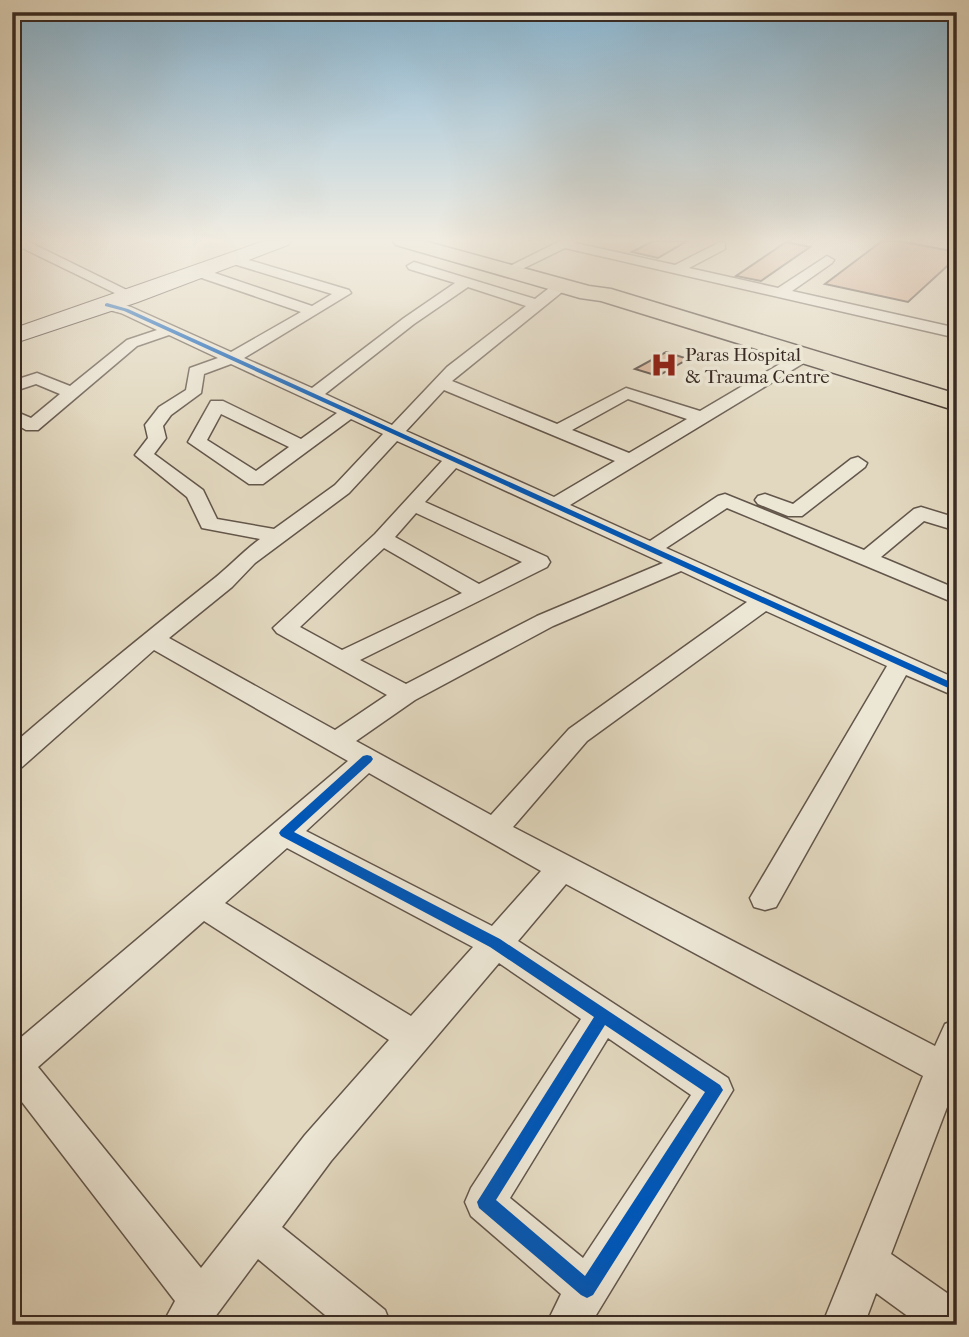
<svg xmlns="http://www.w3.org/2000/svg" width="969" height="1337" viewBox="0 0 969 1337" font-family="'IM FELL French Canon',serif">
  <rect width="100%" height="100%" fill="#e2d8bf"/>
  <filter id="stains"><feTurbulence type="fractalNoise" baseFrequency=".00286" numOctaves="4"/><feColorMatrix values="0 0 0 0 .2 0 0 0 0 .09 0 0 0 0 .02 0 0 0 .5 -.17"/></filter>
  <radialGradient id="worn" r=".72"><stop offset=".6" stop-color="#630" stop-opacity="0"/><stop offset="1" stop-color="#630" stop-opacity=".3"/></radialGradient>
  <path fill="#d4a889" stroke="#392b24" stroke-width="2" d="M 653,241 L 687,241 L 658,258 L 632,252 Z
    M 882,241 L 899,241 L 957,252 L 957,257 L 908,302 L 825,284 Z
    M 786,242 L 810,247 L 761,281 L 736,276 Z
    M 666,352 L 688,359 L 658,376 L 635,369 Z"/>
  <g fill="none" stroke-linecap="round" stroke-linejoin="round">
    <defs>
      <path id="street" d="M 12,241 L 27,241 L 139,296 L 137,299 L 127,299 L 14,244 Z
        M 560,241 L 576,241 L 575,243 L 675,265 L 720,242 L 725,243 L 725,249 L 689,268 L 778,288 L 827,256 L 834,260 L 832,263 L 792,291 L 957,328 L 957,338 L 565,248 L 514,273 L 504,273 L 502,270 Z
        M 232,255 L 349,290 L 351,293 L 244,358 L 312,388 L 404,318 L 455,283 L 409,269 L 407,266 L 414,262 L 535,299 L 557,282 L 567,282 L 567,288 L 452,381 L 557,424 L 626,388 L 700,411 L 800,352 L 812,352 L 814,355 L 812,358 L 570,505 L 650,541 L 718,496 L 725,494 L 864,550 L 914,509 L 921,507 L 957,518 L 957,531 L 924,521 L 881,557 L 957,589 L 957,604 L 727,508 L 666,548 L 957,679 L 957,697 L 906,675 L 776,907 L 765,910 L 754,907 L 750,898 L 887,666 L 766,611 L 587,741 L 513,827 L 935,1046 L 945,1024 L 957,1019 L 957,1081 L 891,1254 L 957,1300 L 957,1325 L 920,1325 L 876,1293 L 864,1325 L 822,1325 L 923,1076 L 566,884 L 518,941 L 728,1078 L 733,1090 L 590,1325 L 546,1325 L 561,1294 L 471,1216 L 465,1202 L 471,1188 L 581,1019 L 499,963 L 331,1161 L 282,1227 L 385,1310 L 391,1325 L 337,1325 L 258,1259 L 209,1325 L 162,1325 L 175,1301 L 12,1089 L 12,1045 L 348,761 L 154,650 L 22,767 L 12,770 L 12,745 C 78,688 144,634 211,581 C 228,568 242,552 260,539 L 202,528 L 187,497 L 135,455 L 148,438 L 145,425 L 159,407 L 186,390 L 190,368 L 218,358 L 169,335 L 137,346 L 38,430 L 26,430 L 12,422 L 12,410 L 31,418 L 60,394 L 36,384 L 12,392 L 12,381 L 37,373 L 70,386 L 127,340 L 157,330 L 121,313 L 102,308 L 100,305 L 107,301 L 131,307 L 231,352 L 301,312 L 193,275 L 193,269 L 203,269 L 312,306 L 332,294 L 227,262 L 225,259 ZM 468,287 L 526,306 L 447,367 L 392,425 L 325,394 L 414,324 ZM 231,364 L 337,413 L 301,439 L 223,401 L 211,401 L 188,442 L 249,484 L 263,484 L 351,419 L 383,434 L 335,485 L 274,529 L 217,519 L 203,490 L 154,454 L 166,438 L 163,426 L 171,415 L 201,393 L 204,374 ZM 444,390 L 615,461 L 554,497 L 406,431 ZM 628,399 L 687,419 L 629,453 L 572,430 ZM 221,414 L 289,447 L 256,471 L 207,440 ZM 397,441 L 442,461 L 375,534 L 273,628 L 277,633 L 387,695 L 335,730 L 169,638 L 232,587 L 255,563 L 349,493 ZM 456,468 L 663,563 L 537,616 L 406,684 L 360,660 L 547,567 L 550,562 L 547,557 L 425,502 ZM 416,513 L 522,562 L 479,584 L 395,537 ZM 384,548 L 462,593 L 342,650 L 300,627 ZM 681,571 L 747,602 L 569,729 L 491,815 L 356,741 L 415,700 L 553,626 ZM 369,773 L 541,871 L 492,926 L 306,831 ZM 287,848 L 473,947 L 411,1016 L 225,903 ZM 204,921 L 389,1040 L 305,1135 L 201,1268 L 38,1067 ZM 608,1038 L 691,1095 L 583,1258 L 510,1198 Z
        M 858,457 L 867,463 L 865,467 L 802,516 L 788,516 L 758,504 L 755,500 L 758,496 L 765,494 L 793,504 L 851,459 Z"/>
      <path id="secondary" d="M 264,241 L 291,241 L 288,245 L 138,302 L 12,344 L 12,329 Z"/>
      <path id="highway" d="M 393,241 L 424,241 L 589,286 L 611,289 L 957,394 L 957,411 L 601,301 L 580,298 L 396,245 Z"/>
    </defs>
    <use href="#street" stroke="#63564b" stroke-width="3"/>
    <use href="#secondary" stroke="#392b24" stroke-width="2"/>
    <use href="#highway" stroke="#392b24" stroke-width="3"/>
    <use href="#street" fill="#ece6d5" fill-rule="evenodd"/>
    <use href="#secondary" fill="#ece6d5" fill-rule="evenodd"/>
    <use href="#highway" fill="#e2d8bf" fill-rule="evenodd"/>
    <defs>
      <path id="cycleway" d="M 107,303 L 128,309 L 957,685 L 957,692 L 124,311 L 105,306 L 105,304 Z
        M 367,755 L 371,756 L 373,759 L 371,762 L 294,832 L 500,939 L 720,1085 L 723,1090 L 593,1295 L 587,1298 L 581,1295 L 479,1208 L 477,1202 L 594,1017 L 490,947 L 281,836 L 279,833 L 281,830 L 363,756 ZM 605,1025 L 705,1092 L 585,1276 L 496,1200 Z"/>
    </defs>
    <use href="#cycleway" stroke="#ece6d5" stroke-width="5"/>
    <use href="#cycleway" fill="#0057b8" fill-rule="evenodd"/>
  </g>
  <linearGradient id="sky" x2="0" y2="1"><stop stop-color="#87b6d4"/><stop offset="0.56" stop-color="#f2ede2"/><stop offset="1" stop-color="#f2ede2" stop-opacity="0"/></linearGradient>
  <rect width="969" height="428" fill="url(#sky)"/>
  <defs>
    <symbol id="hospital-bare" viewBox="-9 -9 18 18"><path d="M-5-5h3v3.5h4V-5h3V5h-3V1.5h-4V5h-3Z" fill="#8f2418" stroke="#ece6d5" stroke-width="2.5" paint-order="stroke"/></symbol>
  </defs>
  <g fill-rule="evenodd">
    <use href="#hospital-bare" x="645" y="346" width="38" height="38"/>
  </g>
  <g text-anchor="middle" stroke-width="7" stroke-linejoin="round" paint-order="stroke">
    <g font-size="19" fill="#392b24" stroke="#ece6d5" text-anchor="start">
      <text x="685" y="361">Paras Hospital<tspan x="685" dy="22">&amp; Trauma Centre</tspan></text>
    </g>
  </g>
  <rect width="969" height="1337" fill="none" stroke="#e2d8bf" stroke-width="42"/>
  <rect x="14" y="14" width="941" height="1309" fill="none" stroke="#392b24" stroke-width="3.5"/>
  <rect x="21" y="21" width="927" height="1295" fill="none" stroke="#392b24" stroke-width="2"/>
  <rect width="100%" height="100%" filter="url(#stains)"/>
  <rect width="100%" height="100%" fill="url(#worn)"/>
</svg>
